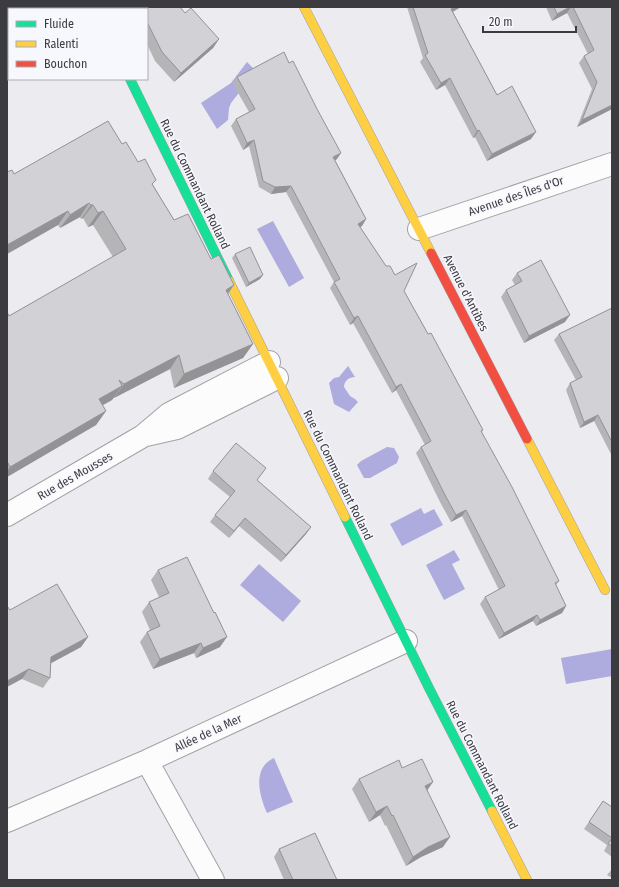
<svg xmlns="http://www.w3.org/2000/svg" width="619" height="887" viewBox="0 0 619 887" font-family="'Fira Sans Condensed',sans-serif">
  <rect width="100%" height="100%" fill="#ebebf0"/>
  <path fill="#aeabdf" d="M 247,62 L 256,71 L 231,103 L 229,108 L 228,120 L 217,129 L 201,103 L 231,83 Z
    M 273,221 L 304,278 L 289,287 L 257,229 Z
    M 348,366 L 355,377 C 349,377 344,381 344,387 L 350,396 L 355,399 L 358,402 L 349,412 L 334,404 L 329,383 L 334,378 L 339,377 Z
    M 387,447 L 394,448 L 399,457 L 397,463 L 370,478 L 364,478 L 357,465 L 361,461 Z
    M 421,508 L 424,514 L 434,509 L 443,525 L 402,546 L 390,524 Z
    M 454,550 L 460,560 L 452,564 L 465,589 L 444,600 L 426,565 Z
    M 259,564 L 301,601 L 283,622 L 240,585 Z
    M 612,649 L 612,676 L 566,684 L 561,658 Z
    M 274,758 L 293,802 L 267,813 C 259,795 252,768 274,758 Z"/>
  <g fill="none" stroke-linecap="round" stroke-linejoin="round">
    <defs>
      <path id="street" d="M 419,229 L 612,164
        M 146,435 L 177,428 L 277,378
        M 7,515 L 143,436 L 169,414 L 269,362
        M 147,761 L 213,880
        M 7,821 L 147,761 L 406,641"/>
      <path id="fast" d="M 130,79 L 229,281
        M 345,517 L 429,688 L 492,811"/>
      <path id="slow" d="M 304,7 L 431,253
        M 229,281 L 345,517
        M 527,439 L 605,590
        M 492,811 L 527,880"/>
      <path id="jam" d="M 81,7 L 82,9
        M 431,253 L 527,439"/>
    </defs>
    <use href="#street" stroke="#a2a2a6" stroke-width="24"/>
    <use href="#fast" stroke="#a2a2a6" stroke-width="10"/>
    <use href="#slow" stroke="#a2a2a6" stroke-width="10"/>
    <use href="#jam" stroke="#a2a2a6" stroke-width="10"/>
    <use href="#street" stroke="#fcfcfd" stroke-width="22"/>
    <use href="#fast" stroke="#16e098" stroke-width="9"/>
    <use href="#slow" stroke="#ffcf43" stroke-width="9"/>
    <use href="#jam" stroke="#f24e42" stroke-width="9"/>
  </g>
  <path fill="#b5b5b8" d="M 121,7 L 180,7 L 185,13 L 219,39 L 213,48 L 174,82 L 155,61 L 147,44 L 147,9 L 122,9 Z
    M 407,7 L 461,7 L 453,12 L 497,95 L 531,139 L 487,161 L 475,137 L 473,138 L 445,85 L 436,90 L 420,62 L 423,58 Z
    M 546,7 L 612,7 L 612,109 L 577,127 L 592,89 L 579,63 L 584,56 L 588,54 L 567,13 L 552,21 Z
    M 237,77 L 337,159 L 335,160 L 366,219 L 362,226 L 360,227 L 386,266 L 404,291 L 428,334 L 483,430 L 481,433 L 559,581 L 556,585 L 566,606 L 562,613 L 536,626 L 533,621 L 499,639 L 480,604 L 485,597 L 499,590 L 462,516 L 451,522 L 440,502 L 416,453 L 421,447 L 425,445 L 396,390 L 392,393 L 353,323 L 350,325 L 330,288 L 334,282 L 286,192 L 271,194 L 259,187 L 249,146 L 243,150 L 231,126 L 236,119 L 249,112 L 233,84 Z
    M 122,144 L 138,162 L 153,185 L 174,220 L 211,259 L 234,285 L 228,294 L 253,344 L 243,358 L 174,388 L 170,369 L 114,398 L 113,398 L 112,400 L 102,405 L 106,411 L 96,425 L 7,477 L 7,312 L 9,316 L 113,257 L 93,225 L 88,227 L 83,218 L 81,219 L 80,217 L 60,228 L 58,225 L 7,254 L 7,172 L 14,174 Z
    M 235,254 L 260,279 L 246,287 L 232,258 Z
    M 517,273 L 565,322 L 524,343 L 501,297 L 506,290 L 515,285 L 512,280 Z
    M 612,308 L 612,456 L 594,421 L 580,428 L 566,390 L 570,383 L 576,380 L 554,340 L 559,334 Z
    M 213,471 L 258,481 L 311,527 L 306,534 L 281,562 L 239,526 L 229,538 L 210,522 L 215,515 L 230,497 L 208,479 Z
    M 158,570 L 220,647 L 196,658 L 194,653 L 153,669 L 140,642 L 147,632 L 150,630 L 142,612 L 149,602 L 159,597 L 151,580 Z
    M 10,610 L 88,637 L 81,647 L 51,663 L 50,678 L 43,688 L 22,679 Z
    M 402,768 L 427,790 L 443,847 L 421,857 L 406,866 L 386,825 L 385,826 L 380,815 L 369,822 L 352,789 L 359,779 Z
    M 603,801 L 612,807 L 612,857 L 604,851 L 607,845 L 584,829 Z
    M 279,849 L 337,880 L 284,880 L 274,857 Z
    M 612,869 L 612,878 L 607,875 Z"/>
  <path fill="#939396" d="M 454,7 L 461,7 L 446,15 L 451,9 Z
    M 570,7 L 571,7 L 567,13 L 552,21 L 557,14 Z
    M 219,39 L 213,48 L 174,82 L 181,73 Z
    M 450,78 L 445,85 L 436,90 L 441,83 Z
    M 612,105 L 612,109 L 577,127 L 582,120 Z
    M 479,130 L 475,137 L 473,138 L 477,131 Z
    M 536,132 L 531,139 L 487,161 L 492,154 Z
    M 254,140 L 249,146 L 243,150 L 247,143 Z
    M 341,153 L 337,159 L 329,164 L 333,157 Z
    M 291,186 L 286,192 L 271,194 L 275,187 Z
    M 89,203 L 80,217 L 60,228 L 70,215 Z
    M 91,205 L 93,205 L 83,218 L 81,219 Z
    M 68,211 L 58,225 L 7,254 L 7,245 Z
    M 103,211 L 93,225 L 88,227 L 98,213 Z
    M 366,219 L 362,226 L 354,230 L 358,224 Z
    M 263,275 L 260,279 L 246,287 L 249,283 Z
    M 234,285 L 224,299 L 226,290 Z
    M 570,315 L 565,322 L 524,343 L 529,336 Z
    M 358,316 L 353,323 L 350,325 L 354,318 Z
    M 253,344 L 243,358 L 174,388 L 184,374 Z
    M 179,355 L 170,369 L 114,398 L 124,384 Z
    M 401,384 L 396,390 L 392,393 L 396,387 Z
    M 122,386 L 112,400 L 89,413 L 99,399 Z
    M 106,411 L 96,425 L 7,477 L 7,471 L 10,467 Z
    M 598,415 L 594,421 L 580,428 L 584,422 Z
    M 466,510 L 462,516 L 451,522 L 456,515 Z
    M 245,518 L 239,526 L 229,538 L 234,531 Z
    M 311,527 L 306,534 L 281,562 L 286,555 Z
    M 566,606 L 562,613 L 536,626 L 540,620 Z
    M 537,615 L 533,621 L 499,639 L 504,633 Z
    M 88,637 L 81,647 L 44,667 L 51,657 Z
    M 227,637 L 220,647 L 196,658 L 203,648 Z
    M 201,643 L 194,653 L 153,669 L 160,659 Z
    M 29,669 L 22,679 L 7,687 L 7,681 Z
    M 433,782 L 426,792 L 425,786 Z
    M 387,806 L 380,815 L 369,822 L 376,812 Z
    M 450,837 L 443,847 L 421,857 L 406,866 L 413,857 L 428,847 Z"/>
  <path fill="#d2d2d6" stroke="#939396" d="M 135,7 L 180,7 L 185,13 L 191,8 L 219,39 L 181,73 L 162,52 L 147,22 L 147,9 L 137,9 Z
    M 413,7 L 454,7 L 451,9 L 497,95 L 512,86 L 536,132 L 492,154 L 479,130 L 477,131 L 450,78 L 441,83 L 425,55 L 428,53 Z
    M 554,7 L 570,7 L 557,14 Z
    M 573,7 L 612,7 L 612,105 L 582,120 L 597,82 L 584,56 L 594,50 Z
    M 284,52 L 289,63 L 293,61 L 317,109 L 341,153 L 333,157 L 366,219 L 358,224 L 386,266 L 390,266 L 395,275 L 417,263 L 404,291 L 428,334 L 431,333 L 483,430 L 481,431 L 512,487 L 559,581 L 555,583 L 566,606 L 540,620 L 537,615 L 504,633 L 485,597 L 505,586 L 466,510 L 456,515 L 445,495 L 421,447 L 431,441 L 401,384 L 396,387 L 358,316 L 354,318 L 334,282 L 340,279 L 291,186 L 275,187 L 263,181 L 254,140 L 247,143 L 236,119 L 255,109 L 237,77 Z
    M 108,121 L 122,144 L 126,142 L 138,162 L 145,159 L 156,180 L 152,184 L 174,220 L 188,214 L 211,259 L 219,255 L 234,285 L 226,290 L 253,344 L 184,374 L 179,355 L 124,384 L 119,380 L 122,386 L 99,399 L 106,411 L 10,467 L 7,461 L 7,312 L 9,316 L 126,249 L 103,211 L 98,213 L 93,205 L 91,205 L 89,203 L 70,215 L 68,211 L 7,245 L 7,172 L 12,170 L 14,174 Z
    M 250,247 L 263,275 L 249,283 L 235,254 Z
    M 541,260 L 570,315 L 529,336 L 506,290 L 522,281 L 517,273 Z
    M 612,308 L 612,442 L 598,415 L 584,422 L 570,383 L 582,377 L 559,334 Z
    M 236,443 L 266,468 L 257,480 L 311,527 L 286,555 L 245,518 L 234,531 L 215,515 L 235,491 L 213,471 Z
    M 187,557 L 214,613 L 215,612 L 227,637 L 203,648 L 201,643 L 160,659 L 147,632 L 160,626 L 149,602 L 169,593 L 158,570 Z
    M 57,584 L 88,637 L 51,657 L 50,678 L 29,669 L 7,681 L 7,606 L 10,610 Z
    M 422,759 L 433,782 L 425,786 L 450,837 L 428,847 L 413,857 L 393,815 L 392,816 L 387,806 L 376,812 L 359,779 L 399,760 L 402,768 Z
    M 603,801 L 612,807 L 612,838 L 589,822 Z
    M 315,833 L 337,880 L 293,880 L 279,849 Z
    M 612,838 L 612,846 L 608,844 Z"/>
  <g text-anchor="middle" stroke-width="3" stroke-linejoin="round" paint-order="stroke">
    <g font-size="12" fill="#3c3c40" stroke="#f7f7fe">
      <text transform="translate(195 184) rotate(64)" y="4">Rue du Commandant Rolland</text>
      <text transform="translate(516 196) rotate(-19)" y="4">Avenue des Îles d'Or</text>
      <text transform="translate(466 293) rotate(63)" y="4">Avenue d'Antibes</text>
      <text transform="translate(338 475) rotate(64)" y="4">Rue du Commandant Rolland</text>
      <text transform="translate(75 476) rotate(-30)" y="4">Rue des Mousses</text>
      <text transform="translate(208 733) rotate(-25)" y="4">Allée de la Mer</text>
      <text transform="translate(482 765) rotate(63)" y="4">Rue du Commandant Rolland</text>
    </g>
  </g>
  <rect width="619" height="887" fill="none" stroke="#3c3c40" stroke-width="16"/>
  <rect x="8" y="8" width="140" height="72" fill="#f7f7fe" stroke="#acacb2"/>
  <rect x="16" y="21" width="20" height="6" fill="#16e098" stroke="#acacb2"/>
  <text x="44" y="28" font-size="12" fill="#3c3c40">Fluide</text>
  <rect x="16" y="41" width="20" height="6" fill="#ffcf43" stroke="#acacb2"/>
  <text x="44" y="48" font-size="12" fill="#3c3c40">Ralenti</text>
  <rect x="16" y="61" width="20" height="6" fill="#f24e42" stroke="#acacb2"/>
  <text x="44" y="68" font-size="12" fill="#3c3c40">Bouchon</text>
  <path d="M483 26v6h93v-6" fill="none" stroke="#3c3c40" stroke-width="2"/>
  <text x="489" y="26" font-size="12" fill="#3c3c40" stroke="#f7f7fe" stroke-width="3" paint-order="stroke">20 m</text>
</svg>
